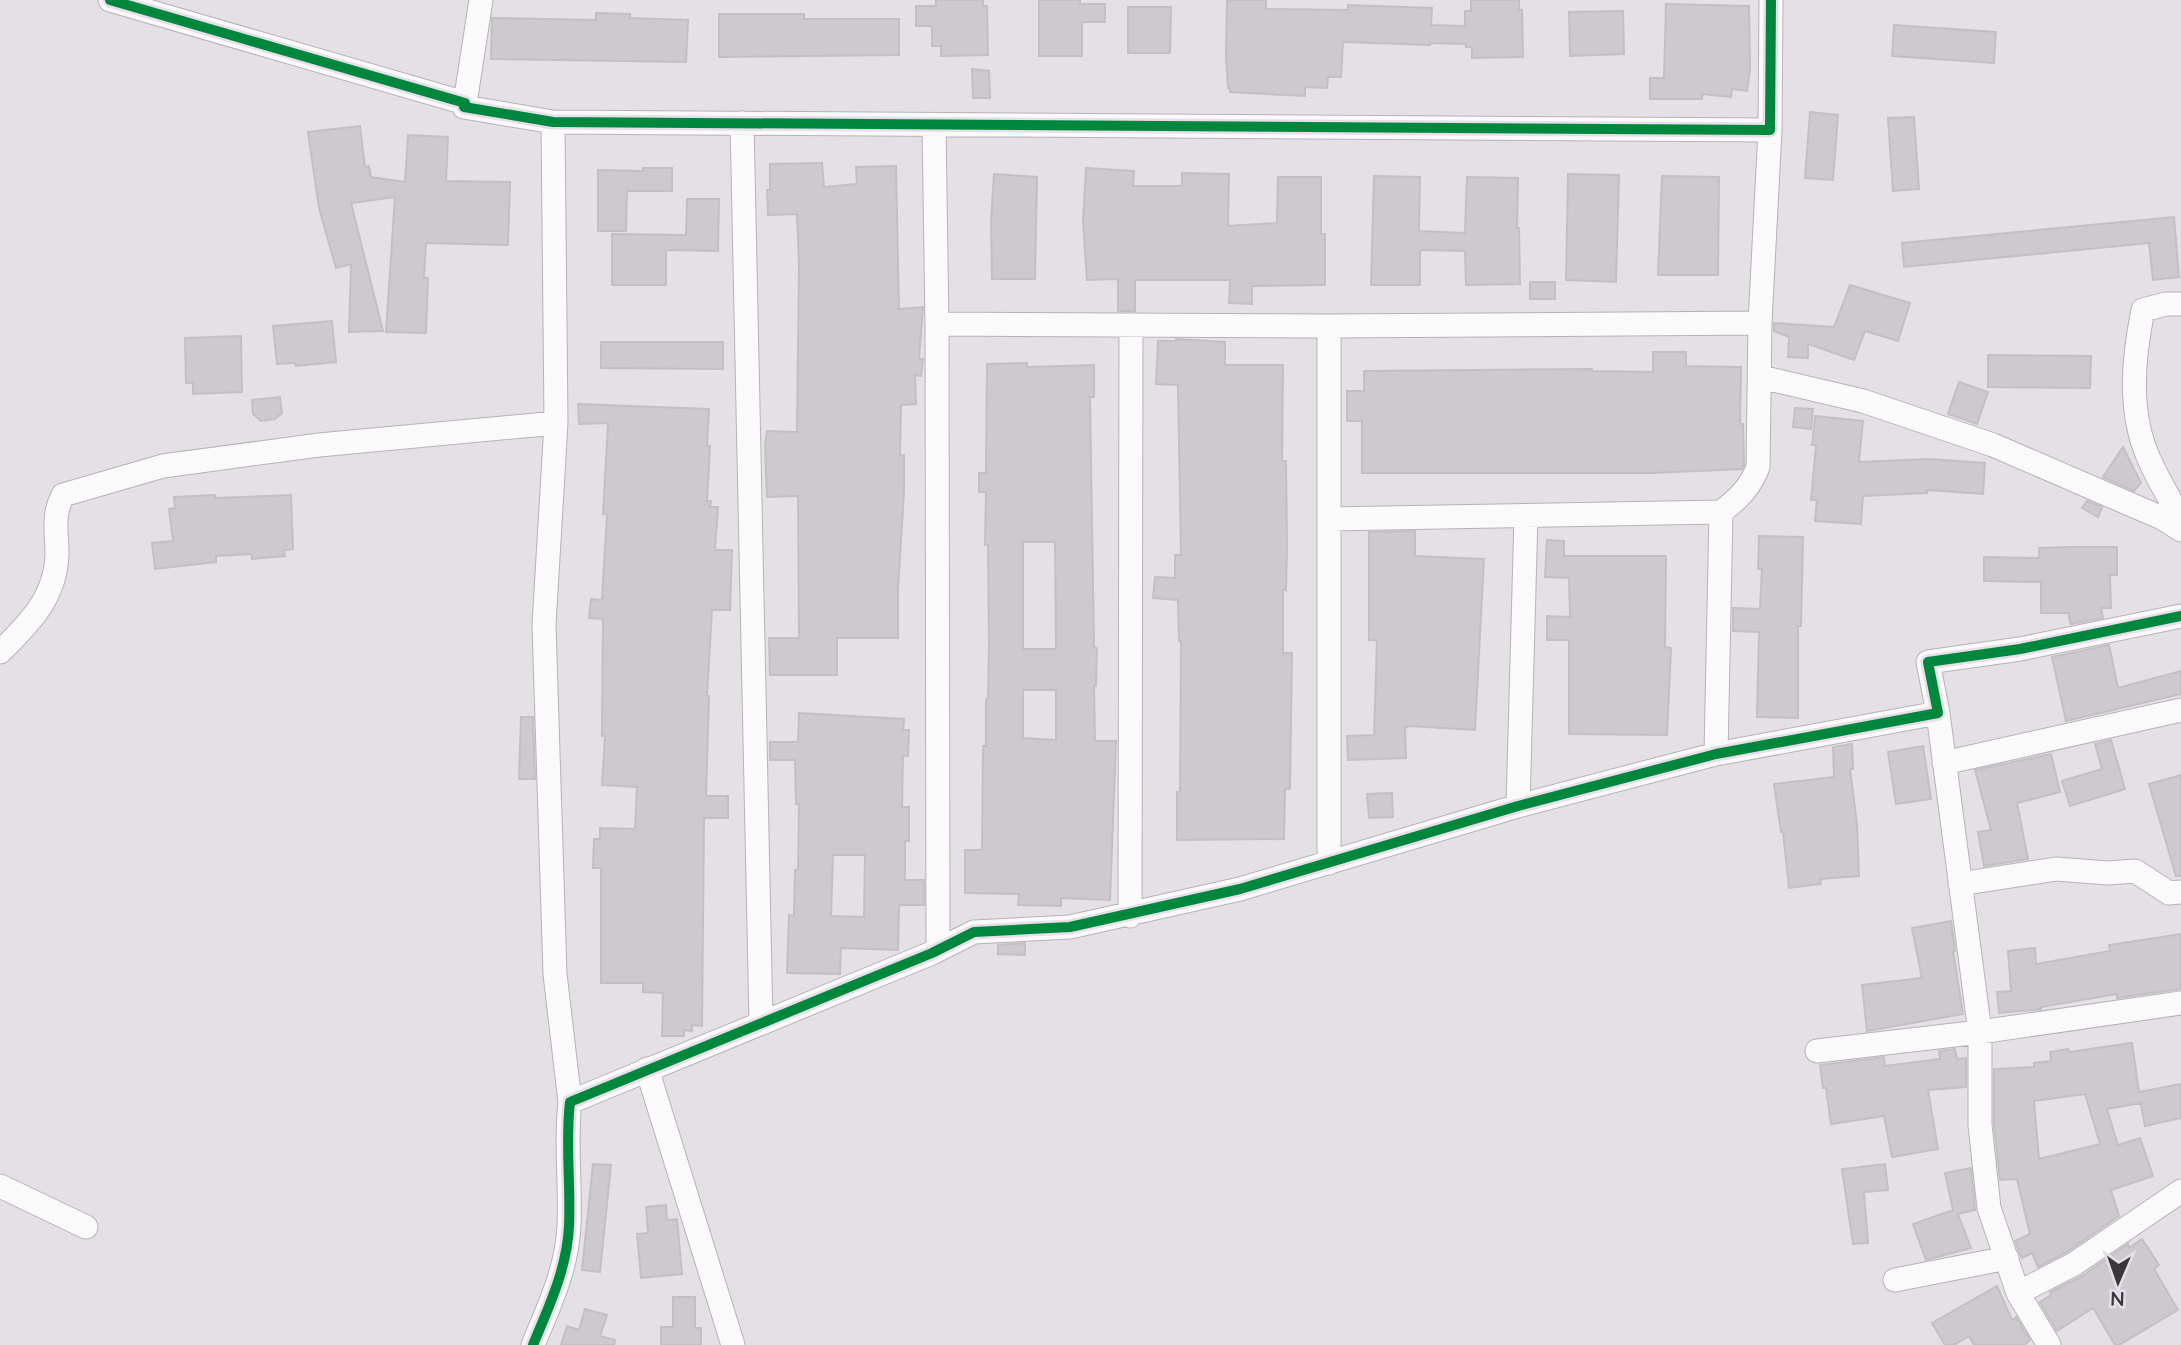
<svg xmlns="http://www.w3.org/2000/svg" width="2181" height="1345" viewBox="0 0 2181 1345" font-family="Lato,sans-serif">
  <rect width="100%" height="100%" fill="#e5e0e6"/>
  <path fill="#cdc9ce" stroke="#c3bfc4" stroke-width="2" fill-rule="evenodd" d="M 936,0 L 983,0 L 983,6 L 987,6 L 988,55 L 941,56 L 941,46 L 932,46 L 932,26 L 916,26 L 916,6 L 936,6 Z
    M 1039,0 L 1080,0 L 1080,4 L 1105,4 L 1105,22 L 1082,22 L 1082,56 L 1039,56 Z
    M 1227,0 L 1266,0 L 1266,9 L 1348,10 L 1348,5 L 1432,8 L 1431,25 L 1465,26 L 1465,11 L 1471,11 L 1471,0 L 1519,0 L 1519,10 L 1522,10 L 1523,57 L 1472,58 L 1472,47 L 1466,47 L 1466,44 L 1430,43 L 1430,45 L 1343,42 L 1341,77 L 1328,77 L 1327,88 L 1305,87 L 1305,96 L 1230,92 L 1230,88 L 1228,88 L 1226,56 Z
    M 1666,4 L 1749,6 L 1750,69 L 1747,91 L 1732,89 L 1731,97 L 1702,94 L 1702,99 L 1650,99 L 1650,78 L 1664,78 Z
    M 1128,7 L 1171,7 L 1170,53 L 1128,53 Z
    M 1623,11 L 1624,54 L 1570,56 L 1569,12 Z
    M 596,13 L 630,14 L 630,18 L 688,20 L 686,62 L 491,59 L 492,18 L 596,20 Z
    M 719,14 L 804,14 L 804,19 L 899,19 L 899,55 L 719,57 Z
    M 1894,25 L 1996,32 L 1994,63 L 1892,56 Z
    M 972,69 L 989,71 L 990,98 L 973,98 Z
    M 1810,112 L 1838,115 L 1833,180 L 1805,178 Z
    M 1914,117 L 1919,189 L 1893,191 L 1888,118 Z
    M 360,126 L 365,167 L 369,166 L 371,177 L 405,182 L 408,135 L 448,137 L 446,181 L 510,182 L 508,245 L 426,243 L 424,278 L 428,278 L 426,333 L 386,332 L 395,197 L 351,203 L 383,331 L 349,332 L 351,264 L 336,268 L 319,208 L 308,132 Z
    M 822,163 L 824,187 L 857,184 L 856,167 L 896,166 L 899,309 L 923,307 L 919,359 L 923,359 L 921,376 L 915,375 L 916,404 L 901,405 L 900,455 L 904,455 L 904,492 L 898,590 L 898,638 L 837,638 L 837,675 L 770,675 L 769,638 L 799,638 L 798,496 L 767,497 L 765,446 L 767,431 L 797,432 L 799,265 L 797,214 L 768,215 L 767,190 L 770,190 L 770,164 Z
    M 643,168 L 672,168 L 672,191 L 627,191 L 626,231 L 598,231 L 598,170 L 643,171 Z
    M 1086,168 L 1134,171 L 1133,186 L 1182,186 L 1182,173 L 1229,174 L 1228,226 L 1277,223 L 1278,177 L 1321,177 L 1321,234 L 1325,234 L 1325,285 L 1252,286 L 1252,304 L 1229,303 L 1230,280 L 1135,280 L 1135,311 L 1118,311 L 1118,279 L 1087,280 L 1083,221 Z
    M 994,174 L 1037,177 L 1035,279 L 992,279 L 991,222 Z
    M 1568,174 L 1619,175 L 1616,282 L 1566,280 Z
    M 1374,176 L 1420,177 L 1419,231 L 1465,233 L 1467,177 L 1518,178 L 1517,228 L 1519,228 L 1520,284 L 1466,285 L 1465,251 L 1420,250 L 1420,285 L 1371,285 Z
    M 1662,176 L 1719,177 L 1718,275 L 1658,275 Z
    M 687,199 L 719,199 L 718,251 L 666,250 L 666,285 L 612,285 L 612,234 L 686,235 Z
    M 2174,217 L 2179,277 L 2153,280 L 2149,243 L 1904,267 L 1902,243 Z
    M 1530,282 L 1555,282 L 1555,299 L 1530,299 Z
    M 1850,285 L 1910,303 L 1898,341 L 1865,331 L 1854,360 L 1808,344 L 1808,358 L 1788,357 L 1789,337 L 1774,331 L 1774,323 L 1834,327 Z
    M 332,321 L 336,362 L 296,366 L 295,363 L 277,364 L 273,326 Z
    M 241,336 L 242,392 L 193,394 L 193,383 L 186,383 L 185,338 Z
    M 1176,339 L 1225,342 L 1225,365 L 1283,365 L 1282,461 L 1286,461 L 1287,546 L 1286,590 L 1283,589 L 1283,653 L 1292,653 L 1290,789 L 1285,789 L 1284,839 L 1177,840 L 1177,792 L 1180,792 L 1181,641 L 1179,641 L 1178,600 L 1153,598 L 1155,577 L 1175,578 L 1175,555 L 1181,555 L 1178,385 L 1156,384 L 1158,341 L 1176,341 Z
    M 601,342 L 723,342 L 723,369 L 601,368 Z
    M 1653,352 L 1686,352 L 1686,366 L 1741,367 L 1740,424 L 1743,424 L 1744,465 L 1742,469 L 1652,473 L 1362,473 L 1362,421 L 1347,421 L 1347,391 L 1364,391 L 1364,371 L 1592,369 L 1592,371 L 1653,372 Z
    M 1988,355 L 2091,356 L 2090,388 L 1988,387 Z
    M 1027,363 L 1027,367 L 1094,365 L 1094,397 L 1090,397 L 1094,647 L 1097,648 L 1096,686 L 1094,686 L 1095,741 L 1116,741 L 1110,900 L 1061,898 L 1061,906 L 1018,905 L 1019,894 L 965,893 L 965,850 L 982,850 L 983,746 L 986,746 L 986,699 L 988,699 L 989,646 L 988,545 L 985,545 L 986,492 L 979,492 L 979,473 L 986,473 L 987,364 ZM 1023,542 L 1055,542 L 1056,649 L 1023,649 ZM 1023,690 L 1056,690 L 1056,740 L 1023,738 Z
    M 1959,382 L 1988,392 L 1977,424 L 1948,414 Z
    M 280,397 L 282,413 L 275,419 L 261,421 L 253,414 L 252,400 Z
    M 578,404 L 709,409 L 707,446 L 710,446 L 707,501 L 711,501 L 710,507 L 718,507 L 715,550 L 732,550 L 730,610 L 712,610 L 707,696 L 709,696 L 706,796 L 728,796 L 728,818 L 704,818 L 702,1026 L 692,1025 L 692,1031 L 684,1030 L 684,1036 L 662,1036 L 663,993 L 643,992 L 643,983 L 601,983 L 601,868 L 593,868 L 594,839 L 600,839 L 600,828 L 635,829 L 637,787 L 602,785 L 605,736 L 602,736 L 603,619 L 589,618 L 591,599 L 602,600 L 607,514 L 603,514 L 608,423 L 579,424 Z
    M 1795,408 L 1813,409 L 1811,429 L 1793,427 Z
    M 1815,416 L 1863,421 L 1859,462 L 1929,459 L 1985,463 L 1983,494 L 1927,490 L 1927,493 L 1863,496 L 1861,524 L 1815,521 L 1817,500 L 1811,500 L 1816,445 L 1812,445 Z
    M 2123,447 L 2141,483 L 2134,491 L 2103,477 Z
    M 215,495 L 215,498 L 291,495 L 293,549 L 284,550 L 285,556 L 252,559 L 252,554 L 216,556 L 216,562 L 155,569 L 152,543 L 173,541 L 169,509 L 175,508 L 174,497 Z
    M 2087,501 L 2102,507 L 2098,517 L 2082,508 Z
    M 1415,531 L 1415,556 L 1484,559 L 1475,730 L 1409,726 L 1405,728 L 1406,758 L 1348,760 L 1347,736 L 1374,735 L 1377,640 L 1369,640 L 1369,532 Z
    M 1759,536 L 1803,537 L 1801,626 L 1798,626 L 1798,718 L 1757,717 L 1759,632 L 1733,631 L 1733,608 L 1760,609 L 1762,569 L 1758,569 Z
    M 1547,540 L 1564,541 L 1564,556 L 1666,556 L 1665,647 L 1671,648 L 1667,735 L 1569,734 L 1569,640 L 1547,640 L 1547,616 L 1570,617 L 1569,578 L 1545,577 Z
    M 2069,547 L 2117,547 L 2117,575 L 2110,575 L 2111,608 L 2101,608 L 2103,618 L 2071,624 L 2068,613 L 2041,613 L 2041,582 L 1984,581 L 1984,557 L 2039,558 L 2039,548 Z
    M 2109,645 L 2118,688 L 2181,671 L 2181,694 L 2066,721 L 2052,657 Z
    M 799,713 L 904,719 L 903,730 L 909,730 L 908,756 L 903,755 L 902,807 L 909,807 L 909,841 L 905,841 L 905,880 L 924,880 L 924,905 L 899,905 L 898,950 L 841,948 L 840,974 L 787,973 L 789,915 L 794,916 L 795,870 L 798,870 L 799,804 L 796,804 L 795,760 L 770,760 L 770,742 L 798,742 ZM 833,855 L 865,855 L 864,917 L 831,916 Z
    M 521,717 L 533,717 L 535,779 L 519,779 Z
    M 2111,740 L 2125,789 L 2070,806 L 2062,781 L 2102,769 L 2095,744 Z
    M 1852,744 L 1853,769 L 1850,769 L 1857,824 L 1859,876 L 1820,879 L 1821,884 L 1789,888 L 1783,832 L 1781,832 L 1774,784 L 1834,777 L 1833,747 Z
    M 1923,746 L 1931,799 L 1896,804 L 1888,752 Z
    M 2051,754 L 2060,792 L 2017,803 L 2028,859 L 1984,866 L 1978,832 L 1991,830 L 1975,770 Z
    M 2181,775 L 2181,876 L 2176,876 L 2149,784 Z
    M 1392,793 L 1393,817 L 1369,818 L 1367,794 Z
    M 1951,921 L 1955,951 L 1953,951 L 1963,1014 L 1867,1031 L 1862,985 L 1922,978 L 1912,928 Z
    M 2181,934 L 2181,989 L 2117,998 L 2117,994 L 2041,1007 L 2041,1009 L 1999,1013 L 1997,992 L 2011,991 L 2008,951 L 2035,948 L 2036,964 L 2110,951 L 2109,945 Z
    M 1025,943 L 1025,955 L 998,954 L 998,945 Z
    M 2132,1043 L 2139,1092 L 2181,1084 L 2181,1118 L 2145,1126 L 2140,1100 L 2141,1103 L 2107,1109 L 2118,1145 L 2140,1138 L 2153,1176 L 2111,1190 L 2119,1216 L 2067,1252 L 2038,1267 L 2032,1253 L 2022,1258 L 2015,1241 L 2030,1234 L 2017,1179 L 2000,1180 L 1994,1124 L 1994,1069 L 2034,1067 L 2034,1063 L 2051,1061 L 2050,1052 L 2068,1049 L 2069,1052 ZM 2085,1094 L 2100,1144 L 2039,1159 L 2034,1101 Z
    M 1955,1049 L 1957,1059 L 1966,1058 L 1966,1087 L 1928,1090 L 1938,1149 L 1892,1157 L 1884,1116 L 1831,1124 L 1826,1088 L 1823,1088 L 1820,1065 L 1884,1057 L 1885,1066 L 1940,1059 L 1939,1051 Z
    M 593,1164 L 611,1165 L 600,1272 L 582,1270 Z
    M 1885,1164 L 1888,1190 L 1864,1192 L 1868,1243 L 1853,1244 L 1842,1169 Z
    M 1971,1168 L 1975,1210 L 1958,1214 L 1971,1248 L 1926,1260 L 1913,1224 L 1953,1210 L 1945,1173 Z
    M 666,1205 L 667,1220 L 677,1219 L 682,1274 L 641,1278 L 637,1234 L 648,1233 L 646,1207 Z
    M 2142,1239 L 2159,1265 L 2154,1269 L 2178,1310 L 2119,1345 L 2115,1345 L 2093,1308 L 2057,1331 L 2040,1302 L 2051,1295 L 2050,1292 L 2082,1276 L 2128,1244 L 2129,1248 Z
    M 1997,1286 L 2012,1320 L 2016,1317 L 2030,1340 L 2024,1345 L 1974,1345 L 1969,1336 L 1954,1345 L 1945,1345 L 1932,1323 Z
    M 673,1297 L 695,1297 L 695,1328 L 701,1328 L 701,1345 L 661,1345 L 661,1327 L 673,1327 Z
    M 585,1309 L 607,1315 L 600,1336 L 615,1340 L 614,1345 L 561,1345 L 567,1326 L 579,1330 Z"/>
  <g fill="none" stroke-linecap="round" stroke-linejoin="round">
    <defs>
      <path id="minor" d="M 110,0 L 465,103 L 464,107 L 553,122 L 1770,130 L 1771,0
        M 465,103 L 481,0
        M 553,122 L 556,423 L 544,625 L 555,974 L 570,1102
        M 742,123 L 761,1023
        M 934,125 L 937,324 L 938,948
        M 2181,304 L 2166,304 L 2143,310 C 2133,359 2128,412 2149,459 C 2158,480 2171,500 2181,521
        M 937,324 L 1329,326 L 1760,323
        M 1329,326 L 1329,863
        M 1761,377 L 1863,401 L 1993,445 L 2162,518 L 2181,530
        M 1329,519 L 1721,512 C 1738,499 1750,488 1758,467 L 1760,323 L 1770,130
        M 0,652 C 29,624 56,597 57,554 C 57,531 52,516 63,495 L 163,466 L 319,445 L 556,423
        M 1938,713 L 1980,1032 L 1980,1125 L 1989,1208 L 2018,1293 L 2049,1345
        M 1716,754 L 1721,512
        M 1944,763 L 2181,710
        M 1518,806 L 1526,516
        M 1960,884 L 2056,869 L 2108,873 L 2135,871 L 2169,893 L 2181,892
        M 1130,916 L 1131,325
        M 1817,1051 L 1980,1032 L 2181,1003
        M 647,1069 L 733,1345
        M 0,1186 L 86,1227
        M 1895,1280 L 2007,1258
        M 2018,1293 L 2074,1264 L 2181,1191
        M 533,1345 C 549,1306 567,1269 569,1226 C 571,1184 565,1143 570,1102 L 932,953 L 974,932 L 1070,927 L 1240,889 L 1518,806 L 1716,754 L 1938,713 L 1928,662 L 2020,649 L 2181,616"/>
    </defs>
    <use href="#minor" stroke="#b6b2b7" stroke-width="25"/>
    <use href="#minor" stroke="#fbfafb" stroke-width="23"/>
    <defs>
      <path id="cycleway" d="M 110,0 L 465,103 L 464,107 L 553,122 L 1770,130 L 1771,0
        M 533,1345 C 549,1306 567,1269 569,1226 C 571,1184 565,1143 570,1102 L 932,953 L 974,932 L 1070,927 L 1240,889 L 1518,806 L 1716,754 L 1938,713 L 1928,662 L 2020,649 L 2181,616"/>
    </defs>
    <use href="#cycleway" stroke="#e6dee8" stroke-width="15"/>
    <use href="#cycleway" stroke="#00873e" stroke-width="10"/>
  </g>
  <g transform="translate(2118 1282) rotate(182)" stroke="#e6dee8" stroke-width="5" paint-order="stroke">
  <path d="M0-5L12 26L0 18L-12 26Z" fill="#3a373b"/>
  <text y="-10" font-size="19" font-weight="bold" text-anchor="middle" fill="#3a373b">N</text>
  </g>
</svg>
